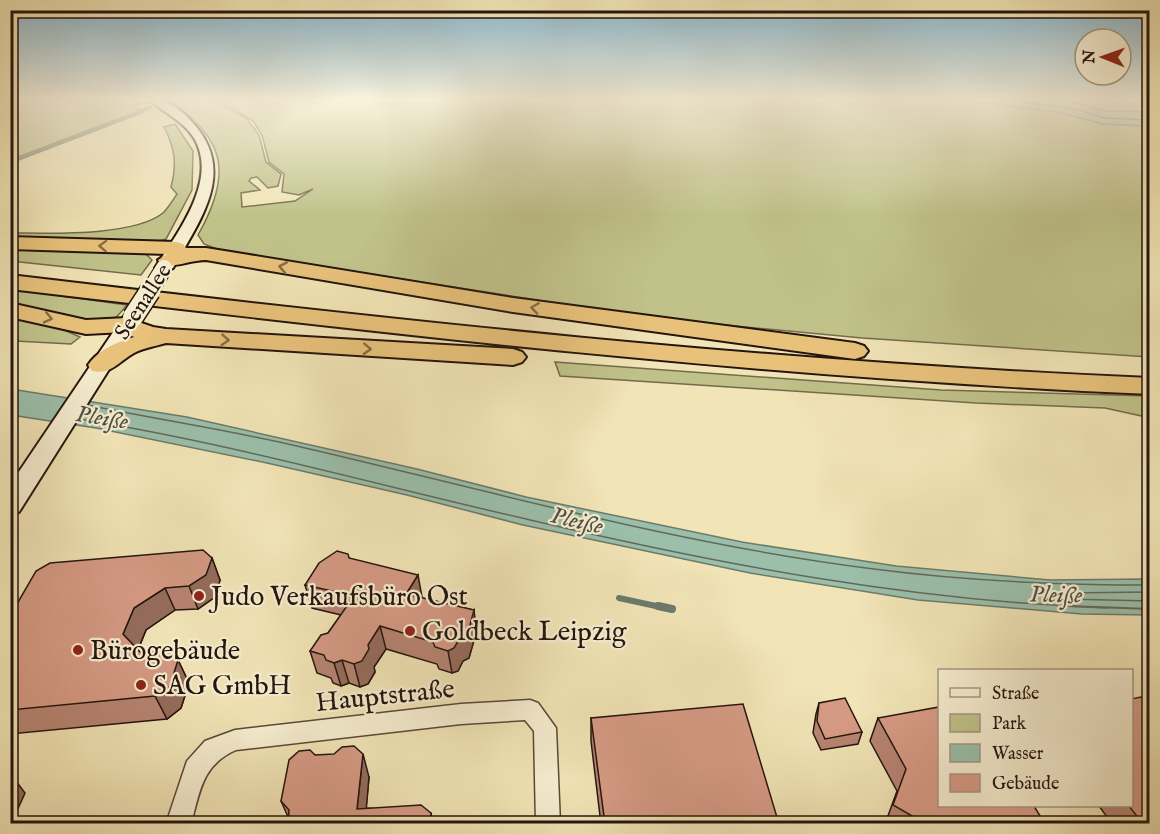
<svg xmlns="http://www.w3.org/2000/svg" width="1160" height="834" viewBox="0 0 1160 834" font-family="'IM FELL English',serif">
  <rect width="100%" height="100%" fill="#f1e4b6"/>
  <filter id="stains"><feTurbulence type="fractalNoise" baseFrequency=".00333" numOctaves="4"/><feColorMatrix values="0 0 0 0 .2 0 0 0 0 .09 0 0 0 0 .02 0 0 0 .5 -.17"/></filter>
  <radialGradient id="worn" r=".72"><stop offset=".6" stop-color="#630" stop-opacity="0"/><stop offset="1" stop-color="#630" stop-opacity=".3"/></radialGradient>
  <path fill="#c0c28a" stroke="#726c4c" stroke-width="1.5" d="M 11,99 L 154,99 L 157,101 L 131,106 L 144,112 L 11,163 Z
    M 171,99 L 216,101 L 247,119 L 259,135 L 266,162 L 281,174 L 278,186 L 268,188 L 257,177 L 251,178 L 249,181 L 260,190 L 241,193 L 242,207 L 295,201 L 313,189 L 299,195 L 282,192 L 284,174 L 269,162 L 262,135 L 253,121 L 223,102 L 213,99 L 953,99 L 1057,112 L 1103,124 L 1149,126 L 1149,357 L 862,338 L 652,318 L 222,251 L 204,244 L 198,235 C 232,175 227,139 169,101 Z
    M 175,124 L 193,151 L 192,190 L 166,239 L 149,244 L 11,240 L 11,233 C 49,233 132,237 163,213 C 168,208 173,200 177,194 L 171,187 C 177,164 175,148 164,127 Z
    M 11,247 L 144,252 L 152,260 L 141,275 L 11,261 Z
    M 11,289 L 127,305 C 122,310 117,319 110,321 C 91,324 32,308 11,304 Z
    M 11,317 L 55,326 L 80,337 L 71,344 L 15,341 L 11,344 Z
    M 555,362 L 941,390 L 1149,396 L 1149,420 L 1146,417 L 1105,408 L 976,403 L 560,376 Z"/>
  <path fill="#9bbfab" stroke="#6b7b6c" stroke-width="1.5" d="M 953,99 L 1149,99 L 1149,126 L 1103,124 L 1057,112 Z
    M 11,389 L 187,417 L 417,469 L 526,497 L 742,542 L 896,566 L 1050,580 L 1149,579 L 1149,615 L 1082,614 L 918,600 L 750,573 L 523,525 L 407,495 L 267,463 L 96,428 L 11,415 Z"/>
  <g fill="none" stroke-linecap="round" stroke-linejoin="round">
    <path stroke="#606a5c" stroke-width="1.5" d="M 1003,99 L 1080,110 L 1104,118 L 1150,120
      M 1064,99 L 1105,111 L 1150,112
      M 88,405 C 159,420 230,430 301,447 C 491,491 680,545 874,569 C 966,581 1057,585 1150,585
      M 79,419 C 230,443 377,485 526,519 C 717,564 911,601 1108,608
      M 1150,592 L 1065,593 L 1062,596 L 1065,599 L 1150,601"/>
    <path stroke="#606a5c" stroke-width="2" d="M 1068,606 L 1150,609"/>
    <path stroke="#6b7b6c" stroke-width="3" d="M 173,101 L 178,99
      M 10,161 L 151,107"/>
    <path stroke="#6b7b6c" stroke-width="6" d="M 619,598 L 665,608"/>
    <path stroke="#6b7b6c" stroke-width="8" d="M 658,606 L 672,609"/>
    <defs>
      <path id="street" d="M 530,700 L 538,703 L 556,728 L 560,824 L 536,824 L 534,731 L 525,720 L 461,724 L 236,750 C 202,765 200,791 191,824 L 166,824 L 187,761 L 205,741 L 235,730 L 461,704 Z"/>
      <path id="secondary" d="M 149,99 C 166,99 181,109 192,122 C 238,171 200,220 173,268 L 164,273 L 155,268 C 177,233 219,180 194,138 C 183,120 163,113 149,99 Z
        M 133,311 L 142,317 L 19,512 L 10,515 L 10,485 L 126,313 Z"/>
      <path id="highway" d="M 10,237 L 176,242 L 183,244 L 186,248 L 206,248 L 513,298 L 855,343 L 864,346 L 868,351 L 864,356 L 855,359 L 513,312 L 206,260 C 191,260 175,268 161,265 L 158,260 L 167,254 L 10,249 Z
        M 10,275 C 390,320 768,362 1150,378 L 1150,394 C 768,378 390,334 10,289 Z
        M 10,303 L 86,320 L 127,318 L 153,327 L 166,329 L 513,349 L 522,352 L 526,357 L 522,362 L 513,365 L 166,343 C 156,346 143,348 134,353 C 118,362 111,375 92,371 L 88,365 C 98,350 117,342 134,337 L 124,332 L 86,334 L 10,317 Z"/>
    </defs>
    <use href="#street" stroke="#574938" stroke-width="3"/>
    <use href="#secondary" stroke="#24150e" stroke-width="4"/>
    <use href="#highway" stroke="#24150e" stroke-width="4"/>
    <use href="#street" fill="#f6edd0" fill-rule="evenodd"/>
    <use href="#secondary" fill="#f6edd0" fill-rule="evenodd"/>
    <use href="#highway" fill="#e8c27b" fill-rule="evenodd"/>
    <defs>
      <path id="secondary-bridge-far1" d="M 149,292 L 164,268"/>
      <path id="secondary-bridge" d="M 133,317 L 150,291"/>
    </defs>
    <use href="#secondary-bridge-far1" stroke="#24150e" stroke-width="18" stroke-linecap="butt"/>
    <use href="#secondary-bridge" stroke="#24150e" stroke-width="23" stroke-linecap="butt"/>
    <use href="#secondary-bridge-far1" stroke="#f6edd0" stroke-width="16"/>
    <use href="#secondary-bridge" stroke="#f6edd0" stroke-width="20"/>
  </g>
  <path fill="#b78472" stroke="#24150e" stroke-width="1.5" d="M 212,558 L 220,580 L 215,597 L 198,609 L 175,610 L 146,630 L 138,650 L 141,653 L 178,660 L 189,683 L 181,708 L 167,719 L 10,734 L 10,616 Z
    M 349,558 L 422,598 L 474,610 L 476,633 L 469,658 L 463,661 L 458,671 L 452,673 L 439,669 L 437,664 L 386,649 L 374,667 L 375,672 L 368,684 L 360,687 L 349,683 L 341,686 L 333,683 L 331,678 L 317,673 L 310,651 L 328,633 L 341,615 L 312,608 L 305,585 Z
    M 819,703 L 862,732 L 858,744 L 821,750 L 813,733 L 816,714 Z
    M 591,718 L 779,824 L 601,824 L 591,741 Z
    M 878,718 L 1045,824 L 885,824 L 897,791 L 870,741 Z
    M 315,755 L 369,777 L 366,808 L 431,813 L 433,824 L 288,824 L 289,819 L 281,801 Z
    M 1099,806 L 1131,806 L 1149,824 L 1112,824 Z"/>
  <path fill="#956c5c" stroke="#24150e" stroke-width="1.5" d="M 212,558 L 220,580 L 215,597 L 198,609 L 189,586 Z
    M 418,575 L 422,597 L 406,594 Z
    M 165,588 L 175,610 L 146,630 L 135,657 L 123,634 L 134,608 Z
    M 474,610 L 476,633 L 469,658 L 463,661 L 458,671 L 452,673 L 448,651 L 460,638 Z
    M 380,626 L 386,649 L 374,667 L 375,672 L 368,684 L 360,687 L 354,664 Z
    M 178,660 L 189,683 L 181,708 L 167,719 L 155,696 Z
    M 342,660 L 349,683 L 341,686 L 334,663 Z
    M 363,754 L 369,777 L 365,824 L 357,809 Z
    M 16,781 L 25,793 L 11,824 L 10,824 L 10,794 Z"/>
  <path fill="#d59a84" stroke="#24150e" stroke-width="1.5" d="M 203,550 L 212,558 L 206,575 L 189,586 L 165,588 L 134,608 L 123,634 L 141,653 L 169,651 L 178,660 L 170,686 L 155,696 L 10,710 L 10,616 L 36,571 L 50,563 Z
    M 337,551 L 348,554 L 349,558 L 418,575 L 406,594 L 474,610 L 467,636 L 460,638 L 454,648 L 448,651 L 435,647 L 433,642 L 380,626 L 368,645 L 369,649 L 362,661 L 354,664 L 342,660 L 334,663 L 326,660 L 324,655 L 310,651 L 321,635 L 328,633 L 354,596 L 305,585 L 319,563 Z
    M 1141,697 L 1149,706 L 1149,824 L 1143,824 L 1129,806 L 1131,806 L 1131,699 Z
    M 845,698 L 862,732 L 825,739 L 817,721 L 819,703 Z
    M 743,704 L 779,824 L 605,824 L 591,718 Z
    M 939,707 L 939,806 L 1034,806 L 1045,824 L 918,824 L 914,817 L 893,805 L 906,769 L 878,718 Z
    M 354,746 L 363,754 L 357,809 L 421,805 L 431,813 L 430,824 L 288,824 L 289,810 L 281,801 L 289,760 L 299,751 L 310,750 L 315,755 L 334,754 L 342,747 Z
    M 16,781 L 10,794 L 10,782 Z"/>
  <defs><path id="oneway-chevron" d="M-2-3.5L2.5 0L-2 3.5" fill="none" stroke-width="1.6" stroke-linecap="round" stroke-linejoin="round" transform="scale(1.5)"/></defs>
  <g stroke="#866c44">
    <use href="#oneway-chevron" transform="translate(103 246) rotate(-178)"/>
    <use href="#oneway-chevron" transform="translate(283 267) rotate(-170)"/>
    <use href="#oneway-chevron" transform="translate(535 308) rotate(-172)"/>
    <use href="#oneway-chevron" transform="translate(48 318) rotate(13)"/>
    <use href="#oneway-chevron" transform="translate(225 340) rotate(4)"/>
    <use href="#oneway-chevron" transform="translate(367 349) rotate(3)"/>
  </g>
  <linearGradient id="sky" x2="0" y2="1"><stop stop-color="#89b8d0"/><stop offset="0.46" stop-color="#f9f3de"/><stop offset="1" stop-color="#f9f3de" stop-opacity="0"/></linearGradient>
  <rect width="1160" height="216" fill="url(#sky)"/>
  <g fill="#8f2418" stroke="#f6edd0" stroke-width="2">
    <circle cx="199" cy="596" r="6"/>
    <circle cx="410" cy="631" r="6"/>
    <circle cx="78" cy="650" r="6"/>
    <circle cx="141" cy="685" r="6"/>
  </g>
  <g text-anchor="middle" stroke-width="4.5" stroke-linejoin="round" paint-order="stroke">
    <g font-size="22" fill="#24150e" stroke="#f6edd0">
      <text transform="translate(142 301) rotate(-57)" y="8">Seenallee</text>
    </g>
    <g font-size="24" font-style="italic" fill="#4e5045" stroke="#f6edd0">
      <text transform="translate(102 417) rotate(9)" y="8">Pleiße</text>
      <text transform="translate(577 520) rotate(13)" y="8">Pleiße</text>
      <text transform="translate(1056 594) rotate(1)" y="8">Pleiße</text>
    </g>
    <g font-size="27" fill="#24150e" stroke="#f6edd0" text-anchor="start">
      <text x="211" y="605">Judo Verkaufsbüro Ost</text>
      <text x="422" y="640">Goldbeck Leipzig</text>
      <text x="90" y="659">Bürogebäude</text>
      <text x="153" y="694">SAG GmbH</text>
    </g>
    <g font-size="27" fill="#24150e" stroke="#f6edd0">
      <text transform="translate(385 695) rotate(-6)" y="9">Hauptstraße</text>
    </g>
  </g>
  <rect width="1160" height="834" fill="none" stroke="#f1e4b6" stroke-width="36"/>
  <rect x="12" y="12" width="1136" height="810" fill="none" stroke="#24150e" stroke-width="3"/>
  <rect x="18" y="18" width="1124" height="798" fill="none" stroke="#24150e" stroke-width="1.5"/>
  <rect x="938" y="669" width="195" height="138" fill="#f6edd0" stroke="#a29782" stroke-width="1.5"/>
  <rect x="950" y="688" width="30" height="9" fill="#f6edd0" stroke="#a29782" stroke-width="1.5"/>
  <text x="992" y="699" font-size="18" fill="#24150e">Straße</text>
  <rect x="950" y="714" width="30" height="18" fill="#c0c28a" stroke="#a29782" stroke-width="1.5"/>
  <text x="992" y="729" font-size="18" fill="#24150e">Park</text>
  <rect x="950" y="744" width="30" height="18" fill="#9bbfab" stroke="#a29782" stroke-width="1.5"/>
  <text x="992" y="759" font-size="18" fill="#24150e">Wasser</text>
  <rect x="950" y="774" width="30" height="18" fill="#d59a84" stroke="#a29782" stroke-width="1.5"/>
  <text x="992" y="789" font-size="18" fill="#24150e">Gebäude</text>
  <g transform="translate(1103 57) rotate(271)"><circle r="28" fill="#f6edd0" stroke="#a29782" stroke-width="1.5"/>
  <path d="M0-4.5L10 22L0 15L-10 22Z" fill="#8f2418"/>
  <text y="-9" font-size="16" font-weight="bold" text-anchor="middle" fill="#24150e">N</text>
  </g>
  <rect width="100%" height="100%" filter="url(#stains)"/>
  <rect width="100%" height="100%" fill="url(#worn)"/>
</svg>
